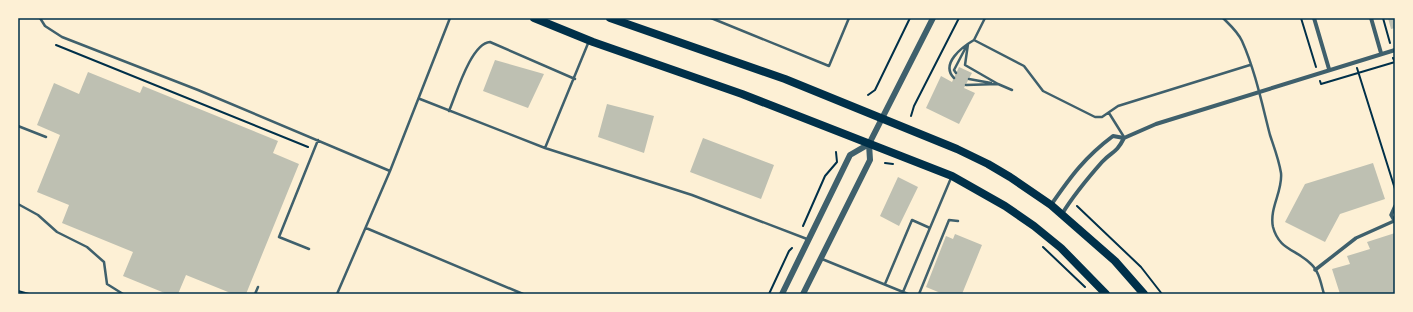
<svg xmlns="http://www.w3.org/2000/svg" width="1413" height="312" viewBox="0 0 1413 312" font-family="'Source Serif 4',serif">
  <rect width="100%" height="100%" fill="#fdf0d5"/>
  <path fill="#bec0b2" d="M 1388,18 L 1395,18 L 1395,28 L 1391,29 Z
    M 495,60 L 544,74 L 528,108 L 483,91 Z
    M 959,67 L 972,73 L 964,88 L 975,93 L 959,124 L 926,108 L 941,76 L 952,82 Z
    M 88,72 L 140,93 L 143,86 L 278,141 L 273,153 L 299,164 L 246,294 L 233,294 L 186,275 L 178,294 L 167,294 L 123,276 L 133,252 L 62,223 L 69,205 L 37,192 L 60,135 L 37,125 L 54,83 L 79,94 Z
    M 607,104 L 654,116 L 644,153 L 598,137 Z
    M 703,138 L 774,165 L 761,199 L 690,172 Z
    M 1373,163 L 1385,199 L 1340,214 L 1325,242 L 1285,222 L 1305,184 Z
    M 898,177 L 918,187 L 899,226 L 880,216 Z
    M 1395,233 L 1395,294 L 1340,294 L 1332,269 L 1350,264 L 1347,256 L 1370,249 L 1367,242 Z
    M 955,234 L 982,245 L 962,294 L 943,294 L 926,287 L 946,236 L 953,239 Z"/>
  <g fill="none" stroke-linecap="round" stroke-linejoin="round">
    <path stroke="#003049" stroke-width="2" d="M 1301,18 L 1316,67
      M 1383,18 L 1390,43
      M 56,45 L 308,147
      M 1357,68 L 1395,189
      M 1320,81 L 1321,84 L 1395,62 L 1393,58
      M 868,95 L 875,90 L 910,18
      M 911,116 L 914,106 L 959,18
      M 885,163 L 893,164
      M 1077,206 L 1141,267 L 1162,294
      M 803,226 L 825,176 L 837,162 L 836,152
      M 1043,247 L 1085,287
      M 18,291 L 29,294
      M 769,294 L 789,251 L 792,248"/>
    <path stroke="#3f606c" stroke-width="2.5" d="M 40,18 L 45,26 L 62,37 L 198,90 L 390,171
      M 711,18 L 829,66 L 849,18
      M 985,18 L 974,40 L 1024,66 L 1043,91 L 1095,117 L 1102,117 L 1118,106 L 1250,65
      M 1223,18 C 1230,25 1238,32 1242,41 C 1255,70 1262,104 1270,135 C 1274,147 1279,160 1281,173 C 1283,191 1269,208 1273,227 C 1279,250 1296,249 1311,264 C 1319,271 1321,284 1324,294
      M 968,44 L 965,65 L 998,84
      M 956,73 L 954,70 L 966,47
      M 954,78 C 940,64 962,47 974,40
      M 969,79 L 991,83
      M 966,85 L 998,84 L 1012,90
      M 420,99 L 545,148 L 692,195 L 807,239
      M 449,111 C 456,95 471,43 490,42 L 575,79
      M 1109,113 L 1124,137
      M 18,126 L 46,137
      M 545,148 L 589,41
      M 18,204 L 38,215 L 57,232 L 87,247 L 104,262 L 107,284 L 123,294
      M 366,228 L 523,294
      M 309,249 L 279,237 L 318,140
      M 822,259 L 908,294
      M 885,284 L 912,220 L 930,228
      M 903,292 L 951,178
      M 255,294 L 258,287
      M 337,294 L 390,171 L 450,18
      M 919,294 L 949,220 L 958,221"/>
    <path stroke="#3f606c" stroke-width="3.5" d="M 1395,206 L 1391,215 L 1395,222
      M 1315,270 L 1356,238 L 1394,221"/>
    <path stroke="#3f606c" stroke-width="4" d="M 1314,18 L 1329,69
      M 1371,18 L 1381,53
      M 1124,138 L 1156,124 L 1395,50
      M 1051,205 C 1071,176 1085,157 1113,136 L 1124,138
      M 1062,214 C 1073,196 1087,179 1102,162 C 1112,151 1116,154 1124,138"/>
    <path stroke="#3f606c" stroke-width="6" d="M 782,294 L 850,155 L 869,144
      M 803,294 L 870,160 L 869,144 L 933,18"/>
    <path stroke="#003049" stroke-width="8" d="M 534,18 L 593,42 L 742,94 L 952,176 L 1005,206 L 1034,226 L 1061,248 L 1106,294
      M 610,18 L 785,79 L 957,149 L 988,164 L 1010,177 L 1051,205 L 1115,261 L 1144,294"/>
  </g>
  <rect width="1413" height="312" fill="none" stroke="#fdf0d5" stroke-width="38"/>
  <rect x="19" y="19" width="1375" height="274" fill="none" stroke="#003049" stroke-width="1.5"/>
</svg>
